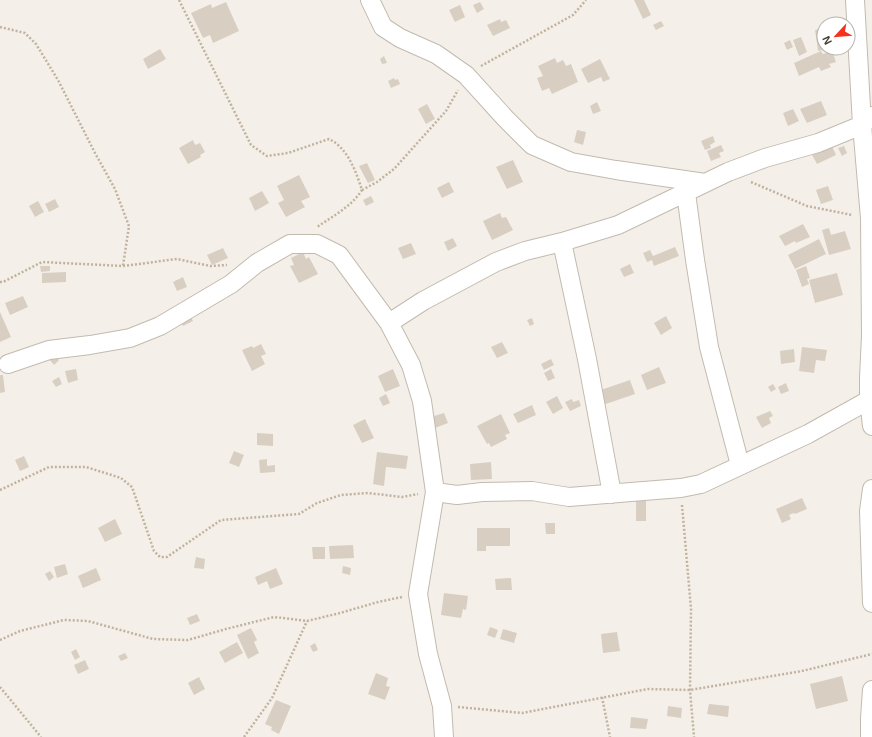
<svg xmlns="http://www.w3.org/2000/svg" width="872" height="737" viewBox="0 0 872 737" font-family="Arial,sans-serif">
  <rect width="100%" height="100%" fill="#f4f0e9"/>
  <path fill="#d9cec2" d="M 634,0 L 644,0 L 651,15 L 643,19 Z
    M 226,2 L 239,31 L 213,43 L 210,35 L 203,38 L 191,13 L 211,4 L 212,8 Z
    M 480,2 L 484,9 L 477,13 L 473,5 Z
    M 460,5 L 465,17 L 455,22 L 449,10 Z
    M 500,19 L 501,22 L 506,20 L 510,28 L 493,36 L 487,25 Z
    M 661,21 L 664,26 L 656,30 L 653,25 Z
    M 823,28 L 824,48 L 829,49 L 818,51 L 815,30 Z
    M 801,37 L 807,52 L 799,56 L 793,40 Z
    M 790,40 L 793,47 L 787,50 L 784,43 Z
    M 160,49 L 166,59 L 148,69 L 143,59 Z
    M 821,51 L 823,54 L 832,51 L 836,62 L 829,64 L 831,67 L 821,71 L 819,67 L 799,76 L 794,63 Z
    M 384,56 L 387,63 L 382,64 L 380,59 Z
    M 555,58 L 557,63 L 563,60 L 566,66 L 571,64 L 578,82 L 552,94 L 549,88 L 542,91 L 537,78 L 543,76 L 538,66 Z
    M 600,59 L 610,79 L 603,82 L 601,77 L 588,83 L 581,69 Z
    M 394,78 L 395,80 L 398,79 L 400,84 L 391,88 L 388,81 Z
    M 821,101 L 827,115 L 807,123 L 800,109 Z
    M 597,102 L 601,111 L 593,114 L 590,106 Z
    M 427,104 L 435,119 L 426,124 L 418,109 Z
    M 793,109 L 799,121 L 788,126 L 783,113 Z
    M 577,130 L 586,132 L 583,145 L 574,142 Z
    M 713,136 L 715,142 L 710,145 L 711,148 L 705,150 L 701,141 Z
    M 193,140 L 195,145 L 200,143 L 205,152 L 200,155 L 201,157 L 188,164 L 179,148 Z
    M 721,145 L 724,151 L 719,153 L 721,157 L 711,161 L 707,151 Z
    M 832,146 L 836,155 L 817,164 L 812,155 Z
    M 844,146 L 847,153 L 842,156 L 838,148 Z
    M 513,160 L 523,182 L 507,189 L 496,167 Z
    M 367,163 L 375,180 L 368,183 L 359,166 Z
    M 299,175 L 310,197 L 301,201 L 305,207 L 286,217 L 278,203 L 284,200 L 277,186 Z
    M 449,182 L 454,192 L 442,198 L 437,188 Z
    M 828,186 L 833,200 L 821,204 L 816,190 Z
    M 262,191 L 269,203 L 255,211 L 249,198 Z
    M 371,196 L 374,202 L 366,206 L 363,200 Z
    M 55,199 L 59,207 L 49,212 L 45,204 Z
    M 38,201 L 44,212 L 35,217 L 29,206 Z
    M 500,213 L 502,218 L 506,217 L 513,230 L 492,240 L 483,221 Z
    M 803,224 L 810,237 L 796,243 L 795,241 L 785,246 L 779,236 Z
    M 829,228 L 831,235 L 845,231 L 851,249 L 829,255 L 822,230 Z
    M 453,238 L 457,246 L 448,251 L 444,242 Z
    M 819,239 L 826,254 L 795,269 L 788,255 Z
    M 411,243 L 416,254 L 403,259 L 398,248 Z
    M 675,247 L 679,256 L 654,266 L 652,260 L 647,262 L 643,253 L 650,250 L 653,256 Z
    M 223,248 L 228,258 L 212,265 L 207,255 Z
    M 303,252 L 306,259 L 309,257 L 318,274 L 299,283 L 290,266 L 294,265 L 291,258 Z
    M 630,264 L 634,273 L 624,277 L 620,269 Z
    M 40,266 L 50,266 L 50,271 L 41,272 Z
    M 806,266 L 810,278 L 807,279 L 809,284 L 802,287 L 796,270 Z
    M 66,272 L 66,282 L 42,283 L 42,273 Z
    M 837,273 L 843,295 L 815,303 L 809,280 Z
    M 183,277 L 187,287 L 177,291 L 173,282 Z
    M 23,296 L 28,307 L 10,315 L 5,303 Z
    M 0,312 L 11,337 L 0,342 Z
    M 188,312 L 193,321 L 183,326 L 178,317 Z
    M 666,316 L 672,328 L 661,335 L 654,323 Z
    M 532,318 L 534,324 L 530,326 L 527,320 Z
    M 502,342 L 508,353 L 497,358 L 491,347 Z
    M 261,344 L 266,354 L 261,356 L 265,364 L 252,371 L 242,350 L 252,346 L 253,348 Z
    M 802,347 L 827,350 L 825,361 L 816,360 L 814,373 L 799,371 Z
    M 794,349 L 795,362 L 781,364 L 780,351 Z
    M 54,354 L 59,360 L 54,365 L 48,358 Z
    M 551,359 L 554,365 L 544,370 L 541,364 Z
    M 659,367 L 666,383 L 647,390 L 641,375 Z
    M 76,369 L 78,380 L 68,383 L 65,371 Z
    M 393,369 L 400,386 L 385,392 L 378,376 Z
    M 551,369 L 555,378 L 548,381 L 544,373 Z
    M 0,375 L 3,375 L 5,392 L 0,393 Z
    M 59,377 L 62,384 L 56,387 L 52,381 Z
    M 630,380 L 635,394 L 603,405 L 598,391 Z
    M 786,383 L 789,391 L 781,394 L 778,387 Z
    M 773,384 L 776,389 L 771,392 L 768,387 Z
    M 386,394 L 390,403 L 383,406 L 379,398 Z
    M 557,396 L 563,408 L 553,414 L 546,402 Z
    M 572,399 L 573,402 L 579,400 L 581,406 L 570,411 L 565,402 Z
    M 532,405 L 536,415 L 518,423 L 513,414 Z
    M 770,411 L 773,416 L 769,418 L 771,423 L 762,428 L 756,417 Z
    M 444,413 L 448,423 L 435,428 L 431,417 Z
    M 501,414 L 510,433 L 505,435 L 507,439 L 491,447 L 489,443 L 487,444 L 477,426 Z
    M 365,419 L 374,438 L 362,443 L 353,425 Z
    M 257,433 L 273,434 L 273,446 L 257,445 Z
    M 234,451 L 244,455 L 239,467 L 229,463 Z
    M 377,452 L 408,456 L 406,469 L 386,467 L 384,486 L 373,484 Z
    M 24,456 L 29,467 L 20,471 L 15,460 Z
    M 267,459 L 267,466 L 275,465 L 275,472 L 260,473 L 259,460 Z
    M 491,462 L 492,479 L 471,480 L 470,464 Z
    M 802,498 L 807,509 L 795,514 L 794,513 L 789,515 L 791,519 L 782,523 L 776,509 Z
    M 646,500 L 646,521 L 636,521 L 636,501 Z
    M 115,519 L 122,534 L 105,542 L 98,528 Z
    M 545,523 L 555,523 L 555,534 L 546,534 Z
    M 477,528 L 510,528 L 510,546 L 486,546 L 486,551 L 477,551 Z
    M 353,545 L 354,558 L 330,559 L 329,546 Z
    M 312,547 L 325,547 L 325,559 L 313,559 Z
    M 196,557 L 205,559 L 204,569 L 194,568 Z
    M 65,564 L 68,574 L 57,578 L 54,567 Z
    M 343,566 L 351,568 L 350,575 L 342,573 Z
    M 96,568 L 101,580 L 83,588 L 78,576 Z
    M 276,568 L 283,584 L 270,589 L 267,581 L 258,585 L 255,577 Z
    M 50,571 L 54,577 L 49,581 L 45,574 Z
    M 511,578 L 512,590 L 496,590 L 495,579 Z
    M 444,593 L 468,596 L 466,610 L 463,609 L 461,618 L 441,615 Z
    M 197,614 L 200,621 L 190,625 L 187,618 Z
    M 490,627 L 498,630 L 495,638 L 487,635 Z
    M 251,628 L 257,640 L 254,642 L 259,653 L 248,659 L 237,635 Z
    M 503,629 L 517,633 L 514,643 L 500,639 Z
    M 617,632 L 620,651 L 603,653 L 601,634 Z
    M 237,642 L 243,653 L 225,663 L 219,652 Z
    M 315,643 L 318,650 L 313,652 L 310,646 Z
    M 76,649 L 80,657 L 75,660 L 71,652 Z
    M 125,653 L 128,658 L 121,661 L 118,656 Z
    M 85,660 L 89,669 L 78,674 L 74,665 Z
    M 376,673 L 388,678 L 386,686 L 390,687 L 385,700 L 368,694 Z
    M 842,676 L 848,701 L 816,709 L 810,684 Z
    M 199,677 L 205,689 L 194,695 L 188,683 Z
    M 276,700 L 291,706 L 279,734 L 271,730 L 272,727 L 265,724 Z
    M 709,704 L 729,706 L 728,717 L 707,714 Z
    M 668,706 L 682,708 L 681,718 L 667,716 Z
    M 631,717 L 648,719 L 646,729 L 630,728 Z"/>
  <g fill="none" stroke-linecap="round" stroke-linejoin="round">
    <defs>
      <path id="street" d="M 370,0 L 383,27 L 400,38 L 436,54 L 466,75 L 505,118 L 532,145 L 571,162 L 616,170 L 705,183
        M 855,0 L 862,125 L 870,218 L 871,336 L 869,378 L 869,400 L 872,426
        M 686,193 L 695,260 L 709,347 L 740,465
        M 562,242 L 587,359 L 612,494
        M 389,323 L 423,301 L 496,262 L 525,251 L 562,242 L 618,225 L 728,172 L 765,158 L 818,143 L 862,125 L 872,116
        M 8,364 L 49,350 L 90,345 L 130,338 L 160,326 L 231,284 L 257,263 L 290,244 L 317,244 L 339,255 L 389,323 L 411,365 L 422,401 L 435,492 L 418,594 L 428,654 L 442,706 L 444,737
        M 872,489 L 869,511 L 872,603
        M 435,492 L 457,495 L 482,492 L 532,491 L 569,497 L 681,488 L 701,484 L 808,434 L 869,400
        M 870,737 L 870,718 L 872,690"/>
    </defs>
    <use href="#street" stroke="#c3baaf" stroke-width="20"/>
    <path stroke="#c1b29e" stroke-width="2.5" stroke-dasharray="2 2" stroke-linecap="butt" d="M 179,0 L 251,145 L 267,156 L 288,153 L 329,139 C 348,148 356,172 362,190 C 351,207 333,216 317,227
      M 0,27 L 25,33 L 36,44 L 58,80 L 95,153 L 115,189 L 129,226 L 123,266
      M 481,66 L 573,15 L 586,0
      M 751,182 L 807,206 L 852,215
      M 362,190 L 377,182 L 394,169 L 446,111 L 458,90
      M 0,282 L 3,282 L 42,262 L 123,266 L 177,259 L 210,266 L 227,265
      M 0,490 L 49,467 L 86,467 L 121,478 L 132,487 L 154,551 L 160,557 L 167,557 L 221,520 L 299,514 L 317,503 L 341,495 L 368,493 L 402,497 L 418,494
      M 682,505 L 691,609 L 690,690 L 694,737
      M 0,640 L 20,631 L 64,620 L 88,621 L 153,639 L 188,640 L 226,629 L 274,617 L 307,621 L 340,613 L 378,602 L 402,597
      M 0,687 L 41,737
      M 602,697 L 610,737
      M 458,707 L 522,713 L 648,689 L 690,690 L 802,671 L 872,654
      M 244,737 L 272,698 L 307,621"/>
    <use href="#street" stroke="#fff" stroke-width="18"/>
  </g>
  <g transform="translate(836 36) rotate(244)"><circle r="19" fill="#ffffff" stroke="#b6b3af"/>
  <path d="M0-3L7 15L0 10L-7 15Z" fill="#f53120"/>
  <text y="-6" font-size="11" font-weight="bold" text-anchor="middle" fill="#484038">N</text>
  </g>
</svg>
